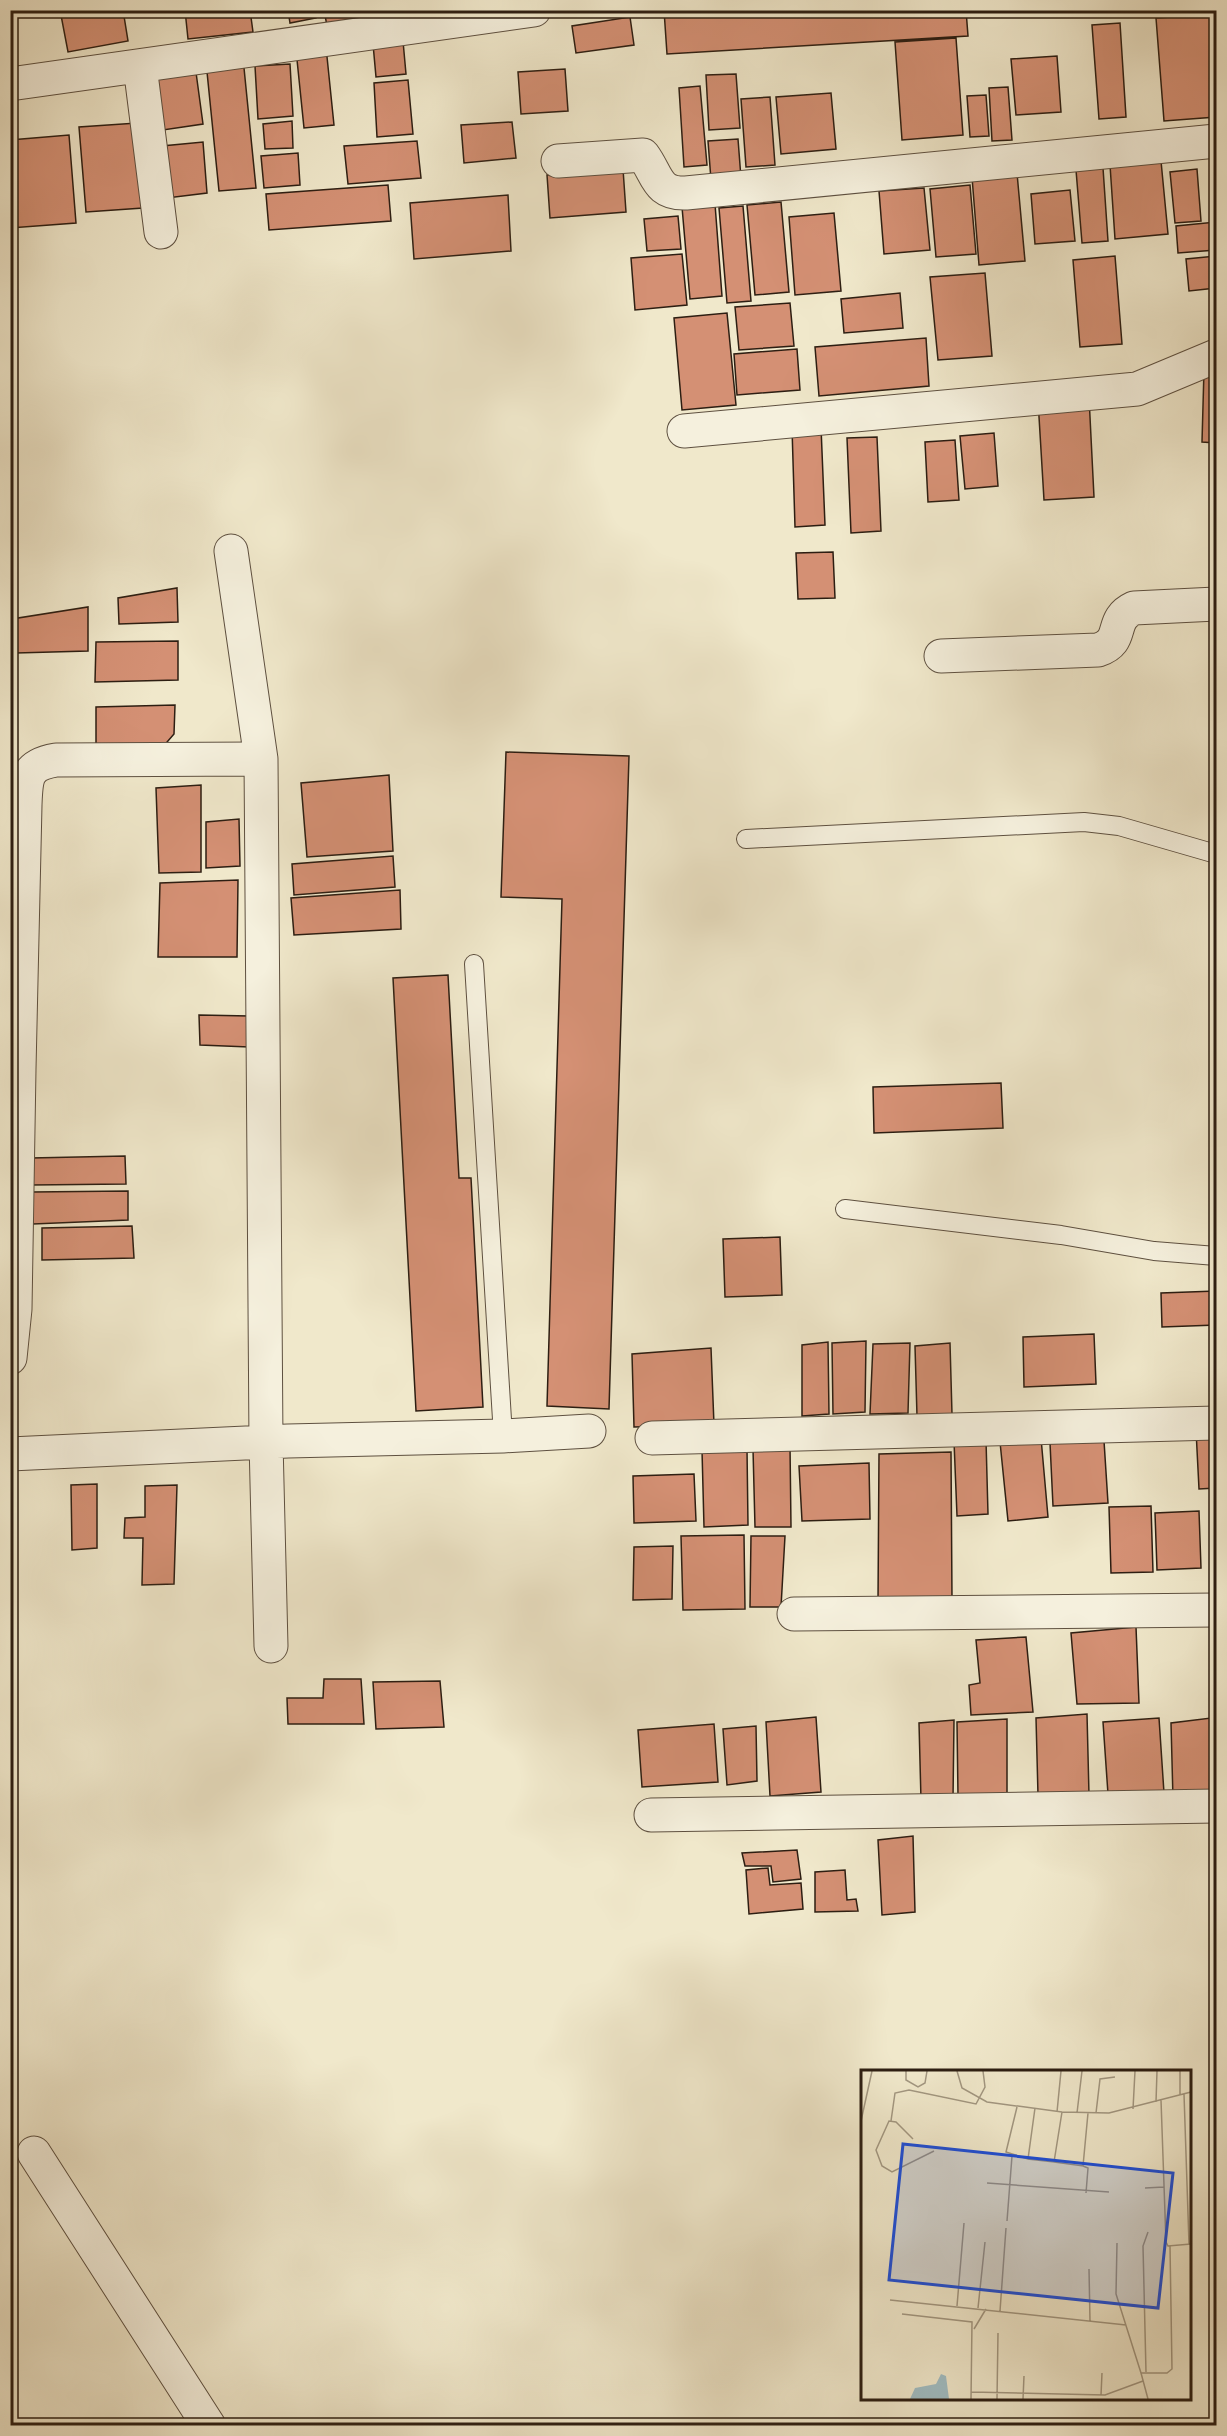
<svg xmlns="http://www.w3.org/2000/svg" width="1227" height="2436" viewBox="0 0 1227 2436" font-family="'Gentium Book Plus',serif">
  <rect width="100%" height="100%" fill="#f0e8cb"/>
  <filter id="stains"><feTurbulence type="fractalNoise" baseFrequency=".00333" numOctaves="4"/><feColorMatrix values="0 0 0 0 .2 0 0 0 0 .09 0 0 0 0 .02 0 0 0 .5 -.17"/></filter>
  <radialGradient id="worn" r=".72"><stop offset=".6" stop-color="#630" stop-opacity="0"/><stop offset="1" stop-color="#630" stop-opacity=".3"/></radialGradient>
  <path fill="#d49074" stroke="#2d1e12" stroke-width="1.5" d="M 60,10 L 123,10 L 128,41 L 68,52 Z
    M 185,10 L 250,10 L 253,32 L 188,39 Z
    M 288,10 L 315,10 L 316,18 L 290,23 Z
    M 324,10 L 357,10 L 358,21 L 327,26 Z
    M 377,10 L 444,10 L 379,22 Z
    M 664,10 L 966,10 L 968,36 L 667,54 Z
    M 1216,14 L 1216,117 L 1164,121 L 1156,18 Z
    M 630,17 L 634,45 L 576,53 L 572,26 Z
    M 1120,23 L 1126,117 L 1099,119 L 1092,25 Z
    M 956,38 L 963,135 L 902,140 L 895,42 Z
    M 403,41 L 406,74 L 376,77 L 373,44 Z
    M 326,47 L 334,125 L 304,128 L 296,50 Z
    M 1057,56 L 1061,112 L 1016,115 L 1011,59 Z
    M 243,58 L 256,188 L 219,191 L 206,62 Z
    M 290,64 L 293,116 L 258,119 L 255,66 Z
    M 195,65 L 203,124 L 163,130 L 154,70 Z
    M 565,69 L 568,111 L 521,114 L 518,72 Z
    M 736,74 L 740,128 L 709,130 L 706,75 Z
    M 408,80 L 413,134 L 377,137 L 374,83 Z
    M 700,86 L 707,165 L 684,167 L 679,88 Z
    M 1008,87 L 1012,140 L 992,141 L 989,88 Z
    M 831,93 L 836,149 L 781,154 L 776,97 Z
    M 986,95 L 989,136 L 970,137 L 967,96 Z
    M 770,97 L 775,165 L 746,167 L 741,99 Z
    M 292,121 L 293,148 L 265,149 L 263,124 Z
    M 512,122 L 516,158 L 464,163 L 461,125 Z
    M 137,123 L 143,208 L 86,212 L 79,127 Z
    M 69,135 L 76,223 L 10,228 L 10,140 Z
    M 738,139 L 741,178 L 711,180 L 708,141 Z
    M 417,141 L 421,178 L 348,184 L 344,146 Z
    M 203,142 L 207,193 L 167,198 L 162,146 Z
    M 298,153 L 300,185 L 264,188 L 261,156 Z
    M 1161,161 L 1168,234 L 1115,239 L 1110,165 Z
    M 1103,168 L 1108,241 L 1082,243 L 1076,170 Z
    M 623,169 L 626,212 L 550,218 L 547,175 Z
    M 1197,169 L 1201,221 L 1175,223 L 1170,172 Z
    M 1017,173 L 1025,261 L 979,265 L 972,177 Z
    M 388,185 L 391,221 L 269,230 L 266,194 Z
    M 970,185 L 976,254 L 936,257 L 930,189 Z
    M 924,188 L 930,250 L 884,254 L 879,191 Z
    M 1070,190 L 1075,241 L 1035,244 L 1031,194 Z
    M 508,195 L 511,251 L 414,259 L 410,203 Z
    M 781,202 L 789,292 L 755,295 L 747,205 Z
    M 715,204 L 722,296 L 690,299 L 682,207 Z
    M 743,206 L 751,301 L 727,303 L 719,208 Z
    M 834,213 L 841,291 L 795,295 L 789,217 Z
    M 678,216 L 681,249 L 647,251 L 644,219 Z
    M 1216,222 L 1216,250 L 1178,253 L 1176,226 Z
    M 682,254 L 687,305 L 635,310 L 631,258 Z
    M 1115,256 L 1122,344 L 1080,347 L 1073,260 Z
    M 1216,256 L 1216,288 L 1189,291 L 1186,259 Z
    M 985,273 L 992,356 L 938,360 L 930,277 Z
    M 900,293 L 903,328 L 844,333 L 841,299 Z
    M 790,303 L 794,346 L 739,350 L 735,307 Z
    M 727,313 L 736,405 L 682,410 L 674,318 Z
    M 926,338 L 929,386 L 819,396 L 815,347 Z
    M 797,349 L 800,390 L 737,395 L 734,354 Z
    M 1204,370 L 1216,370 L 1216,443 L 1202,442 Z
    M 1089,397 L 1094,497 L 1044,500 L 1038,400 Z
    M 821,427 L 825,525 L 795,527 L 792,428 Z
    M 994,433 L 998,486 L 965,489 L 960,436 Z
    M 877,437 L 881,531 L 851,533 L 847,438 Z
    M 955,440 L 959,500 L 928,502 L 925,442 Z
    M 1216,465 L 1216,507 L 1213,466 Z
    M 833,552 L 835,598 L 798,599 L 796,553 Z
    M 177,588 L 178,622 L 119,624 L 118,598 Z
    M 88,607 L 88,651 L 16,653 L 12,619 Z
    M 178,641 L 178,680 L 95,682 L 96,642 Z
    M 175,705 L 174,734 L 155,756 L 96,756 L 96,707 Z
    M 506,752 L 629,756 L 609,1409 L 547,1406 L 562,899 L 501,897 Z
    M 389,775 L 393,851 L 307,857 L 301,783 Z
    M 201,785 L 201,872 L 159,873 L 156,788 Z
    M 239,819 L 240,866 L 206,868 L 206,822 Z
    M 393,856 L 395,887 L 294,895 L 292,864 Z
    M 238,880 L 237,957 L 158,957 L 160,883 Z
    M 400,890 L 401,929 L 294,935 L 291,898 Z
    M 448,975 L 459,1178 L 471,1178 L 483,1407 L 416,1411 L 393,978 Z
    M 199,1015 L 249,1016 L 249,1047 L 200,1045 Z
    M 1001,1083 L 1003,1128 L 874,1133 L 873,1087 Z
    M 125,1156 L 126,1184 L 31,1185 L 31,1158 Z
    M 128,1191 L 128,1220 L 33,1224 L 32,1192 Z
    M 132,1226 L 134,1258 L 42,1260 L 42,1228 Z
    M 780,1237 L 782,1295 L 725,1297 L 723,1239 Z
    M 1216,1291 L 1216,1325 L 1162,1327 L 1161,1293 Z
    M 1094,1334 L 1096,1384 L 1024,1387 L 1023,1337 Z
    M 866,1341 L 865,1412 L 833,1414 L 832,1343 Z
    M 828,1342 L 829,1414 L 802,1416 L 802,1345 Z
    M 910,1343 L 908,1413 L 870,1414 L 873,1344 Z
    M 950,1343 L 952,1414 L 917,1416 L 915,1346 Z
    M 711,1348 L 714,1425 L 634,1427 L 632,1354 Z
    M 1196,1430 L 1216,1430 L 1216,1488 L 1199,1489 Z
    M 1041,1438 L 1048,1517 L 1008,1521 L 1000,1442 Z
    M 986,1440 L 988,1514 L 957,1516 L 954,1441 Z
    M 1104,1441 L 1108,1503 L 1053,1506 L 1050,1443 Z
    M 790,1446 L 791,1527 L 755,1527 L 753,1449 Z
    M 747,1449 L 748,1525 L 704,1527 L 702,1450 Z
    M 951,1452 L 952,1600 L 878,1602 L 879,1454 Z
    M 869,1463 L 870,1519 L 802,1521 L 799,1466 Z
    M 694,1474 L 696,1521 L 634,1523 L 633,1476 Z
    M 97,1484 L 97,1548 L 72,1550 L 71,1485 Z
    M 177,1485 L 174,1584 L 142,1585 L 143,1538 L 124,1538 L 125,1518 L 145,1517 L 145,1486 Z
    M 1151,1506 L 1153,1572 L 1111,1573 L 1109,1507 Z
    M 1199,1511 L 1201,1568 L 1157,1570 L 1155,1513 Z
    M 744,1535 L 745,1609 L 683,1610 L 681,1536 Z
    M 751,1536 L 785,1536 L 781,1607 L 750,1607 Z
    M 673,1546 L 672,1599 L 633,1600 L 634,1547 Z
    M 1136,1627 L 1139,1703 L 1077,1704 L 1071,1633 Z
    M 1026,1637 L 1033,1712 L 971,1715 L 969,1685 L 980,1683 L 976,1640 Z
    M 324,1679 L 361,1679 L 364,1724 L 288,1724 L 287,1698 L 323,1698 Z
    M 440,1681 L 444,1727 L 376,1729 L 373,1682 Z
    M 1087,1714 L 1089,1795 L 1038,1795 L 1036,1718 Z
    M 816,1717 L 821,1792 L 770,1796 L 766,1722 Z
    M 1159,1718 L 1164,1793 L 1108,1794 L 1103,1722 Z
    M 1211,1718 L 1212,1796 L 1173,1799 L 1171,1723 Z
    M 1007,1719 L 1007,1794 L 958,1796 L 957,1722 Z
    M 954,1720 L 953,1799 L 921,1800 L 919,1723 Z
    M 714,1724 L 718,1782 L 642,1787 L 638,1730 Z
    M 756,1726 L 757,1781 L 727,1785 L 723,1729 Z
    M 913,1836 L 915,1912 L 882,1915 L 878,1840 Z
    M 797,1850 L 801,1879 L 773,1882 L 771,1866 L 745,1866 L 742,1853 Z
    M 768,1868 L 770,1885 L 801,1883 L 803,1909 L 749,1914 L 746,1870 Z
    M 845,1870 L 847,1900 L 856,1899 L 858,1911 L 815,1912 L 815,1872 Z"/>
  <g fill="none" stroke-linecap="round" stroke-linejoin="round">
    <defs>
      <path id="lane" d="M 746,839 L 1084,822 L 1119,826 L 1216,854
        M 474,964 L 503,1436
        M 845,1209 L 1061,1235 L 1154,1251 L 1216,1256"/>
      <path id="street" d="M 140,66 L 161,232
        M 10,84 L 534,10
        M 558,161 L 643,155 C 658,175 656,194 686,193 L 1216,141
        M 684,431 L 1137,389 L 1216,356
        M 231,551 L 261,759 L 266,1442 L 271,1646
        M 941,656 L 1098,650 C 1126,641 1108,620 1134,608 L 1216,604
        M 10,805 L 25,805 L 19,1069
        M 25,805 C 26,777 26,765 56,760 L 261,759
        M 10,1069 L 19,1069 L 15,1309 L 10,1308
        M 10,1358 L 15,1309
        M 652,1438 L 1216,1423
        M 10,1454 L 288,1441 L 503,1436 L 589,1431
        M 794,1614 L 1216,1610
        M 651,1815 L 1216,1806
        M 34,2153 L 209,2426"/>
    </defs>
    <use href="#lane" stroke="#5e5040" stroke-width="20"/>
    <use href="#street" stroke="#5e5040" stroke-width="35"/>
    <use href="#lane" stroke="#f5f0dd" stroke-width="18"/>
    <use href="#street" stroke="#f5f0dd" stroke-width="33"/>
  </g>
  <g transform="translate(861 2070)">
    <rect width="330" height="330" fill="#f0e8cb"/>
    <path d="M 80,304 L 85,306 L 88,329 L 49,329 L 54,318 L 75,314 Z" fill="#a0bdc3"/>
    <path fill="none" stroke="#a29781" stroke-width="1.5" d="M 45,1 L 45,10 L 57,17 L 64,13 L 66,1M 96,1 L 101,18 L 126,32 L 201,42 L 248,43 L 330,22M 319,1 L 319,25M 323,24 L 328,174M 300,30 L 305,172 L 307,176 L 330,174M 295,32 L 296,1M 156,37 L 145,82 L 167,89M 174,38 L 167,89 L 193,92 L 201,42M 272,39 L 274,1M 196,42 L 200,1M 216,43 L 221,1M 235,43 L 239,9 L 254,7M 0,51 L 11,1M 30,51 L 34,23 L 48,20 L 115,34 L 124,17 L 122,1M 52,69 L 35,52 L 28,51 L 15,80 L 21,96 L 31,102 L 73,81M 193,92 L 222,96 L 227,43M 222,96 L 227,98 L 225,123M 126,113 L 248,122M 284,118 L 303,117M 146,151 L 151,86M 256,173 L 255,224 L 280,303M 228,199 L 229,251M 29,230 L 265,255M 96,236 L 103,153M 117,238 L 124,172M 139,241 L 145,158M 41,244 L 111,252 L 110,329M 113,259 L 125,239M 285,302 L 282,176 L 287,162M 110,322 L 244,325 L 282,311M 240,325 L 241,303M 136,329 L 137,263M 162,329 L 163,306M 287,329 L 280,303 L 306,303 L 311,299 L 309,176"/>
    <path fill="#1d4ed8" fill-opacity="0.15" stroke="#1d4ed8" stroke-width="3" d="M 42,74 L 312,103 L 297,238 L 28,210 Z"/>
    <rect width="330" height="330" fill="none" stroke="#2d1e12" stroke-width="3"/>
  </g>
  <rect width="1227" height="2436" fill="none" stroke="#f0e8cb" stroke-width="36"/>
  <rect x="12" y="12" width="1203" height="2412" fill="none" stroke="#2d1e12" stroke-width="3"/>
  <rect x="18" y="18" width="1191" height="2400" fill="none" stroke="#2d1e12" stroke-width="1.5"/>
  <rect width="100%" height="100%" filter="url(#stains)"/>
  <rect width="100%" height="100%" fill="url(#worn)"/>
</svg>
